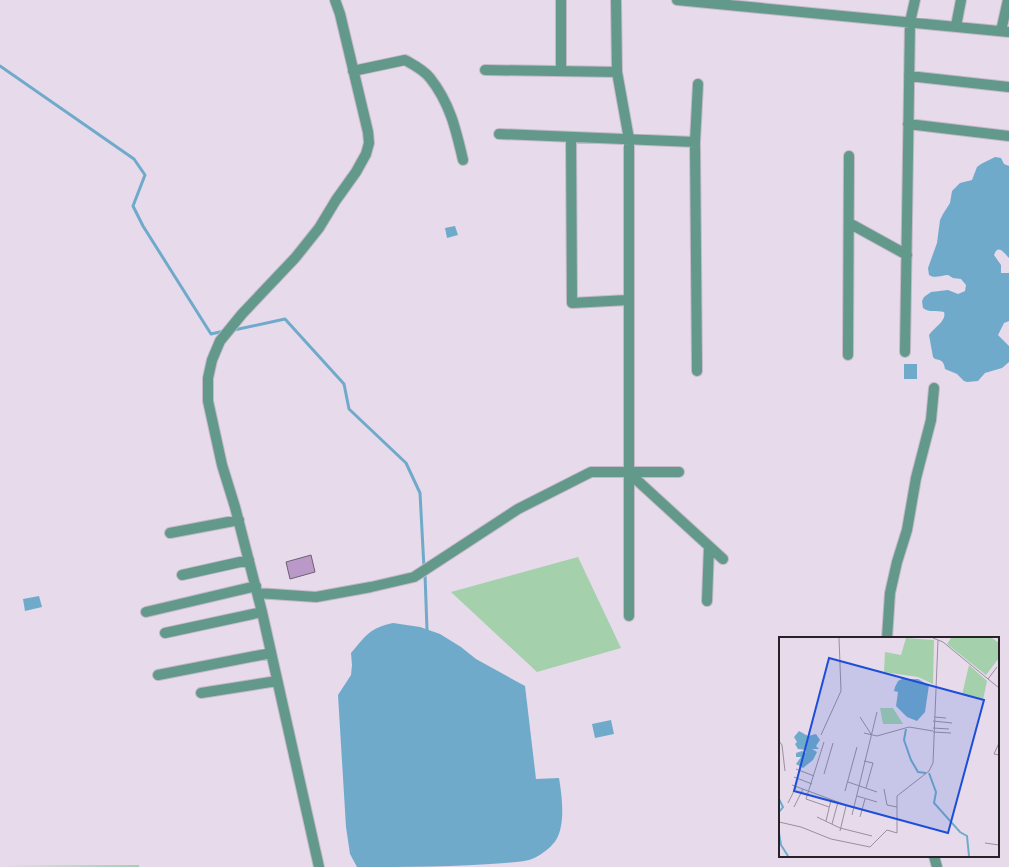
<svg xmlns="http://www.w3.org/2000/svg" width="1009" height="867" viewBox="0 0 1009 867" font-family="'Asap Condensed',sans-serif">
  <rect width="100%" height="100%" fill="#e6daeb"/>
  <path fill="#a5d0ac" d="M 578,557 L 621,648 L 537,672 L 451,592 Z
    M 139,865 L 139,867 L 8,866 Z"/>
  <path fill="#70aaca" d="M 995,157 L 1001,158 L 1004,164 L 1009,166 L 1009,258 C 1005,254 998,243 994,255 L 1001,265 L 1001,273 L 1009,273 L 1009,321 L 1004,323 L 998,335 L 1009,346 L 1009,362 L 1002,368 L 985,373 L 978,381 L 967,382 L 964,381 L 957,374 L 945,369 C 944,362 942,360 935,359 L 933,357 L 929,335 C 934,327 947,321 944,312 C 937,310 929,313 923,308 L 922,301 L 924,297 L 931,292 L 948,290 L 958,294 L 965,291 L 966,285 L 961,279 L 953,278 L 948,275 C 942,275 935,279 929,275 L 928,268 L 937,243 L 940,220 L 943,214 L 950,203 L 952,191 L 960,183 L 972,180 L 977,167 L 981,164 Z
    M 455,226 L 458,235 L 447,238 L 445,228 Z
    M 904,364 L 917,364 L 917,379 L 904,379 Z
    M 39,596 L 42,607 L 25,611 L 23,599 Z
    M 393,623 L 420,627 L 440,634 L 461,647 L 476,659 L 525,686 L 536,779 L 559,778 C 562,796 567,831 552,845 C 547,851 536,858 529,860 C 522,862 513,862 505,863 C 456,867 406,867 357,867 L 350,854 L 346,827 L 338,695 L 351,675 L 352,665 L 351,653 C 366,636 369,628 393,623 Z
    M 611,720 L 614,734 L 595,738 L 592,724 Z"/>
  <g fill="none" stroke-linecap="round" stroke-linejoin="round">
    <path stroke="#70aaca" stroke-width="3" d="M 0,66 L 134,159 L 145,175 L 133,206 L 143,226 L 211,334 L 224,331
      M 234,330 L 285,319 L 344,384 L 349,409 L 406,463 L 420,493 L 424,568
      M 425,574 L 427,630"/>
  </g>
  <path fill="#ba99c8" stroke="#6b6170" d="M 311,555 L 315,572 L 290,579 L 286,562 Z"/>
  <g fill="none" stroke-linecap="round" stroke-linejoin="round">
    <defs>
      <path id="minor" d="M 561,0 L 561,71
        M 616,0 L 617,72 L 629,139 L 629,616
        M 677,0 L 1009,32
        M 956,26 L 961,0
        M 1001,31 L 1008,0
        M 485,70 L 617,72
        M 353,71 L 405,60 C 414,65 424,70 430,78 C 450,103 456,130 463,160
        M 909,76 L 1009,87
        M 908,124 L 1009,136
        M 499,134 L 695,142
        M 571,137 L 572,303 L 628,300
        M 849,223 L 907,255
        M 905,352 L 910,22 L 915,0
        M 848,355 L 849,156
        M 697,371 L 695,142 L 698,84
        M 628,472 L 723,559
        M 170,533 L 239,520
        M 182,575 L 249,560
        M 257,593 L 316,597 L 371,587 L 414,577 L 518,509 L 591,472 L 679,472
        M 707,601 L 709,546
        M 146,612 L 256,586
        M 165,633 L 262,612
        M 887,638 L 890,593 L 897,562 L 907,530 L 916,478 L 931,420 L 934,388
        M 158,675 L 271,653
        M 201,693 L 277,681
        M 934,856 L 937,867
        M 319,867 L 262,612 L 235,507 L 222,465 L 208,401 L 208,378 L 212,360 L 220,341 L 242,314 L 295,258 L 319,228 L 336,200 L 356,172 L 366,154 L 369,143 L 368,132 L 340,14 L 335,0"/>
    </defs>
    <use href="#minor" stroke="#c3b9c8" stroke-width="12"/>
    <use href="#minor" stroke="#63998b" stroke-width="10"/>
  </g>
  <g transform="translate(779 637)">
    <rect width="220" height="220" fill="#e6daeb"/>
    <path d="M 127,1 L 155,3 L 154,47 L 139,40 L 105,35 L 106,15 L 122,18 ZM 172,1 L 213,1 L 220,6 L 220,21 L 207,38 L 168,7 ZM 190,28 L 208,44 L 204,63 L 183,58 ZM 101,71 L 114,71 L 124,87 L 104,87 Z" fill="#a5d0ac"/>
    <path d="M 123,42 L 139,42 L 150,48 L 146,75 L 138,84 L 128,80 L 117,69 L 119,55 L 115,54 L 116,50 L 119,44 ZM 20,94 L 29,99 L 37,97 L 41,103 L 37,109 L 40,112 L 33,112 L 38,115 L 34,123 L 24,131 L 17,127 L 22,120 L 17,120 L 17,116 L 23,114 L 27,116 L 27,113 L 19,112 L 16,107 L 18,105 L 15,100 Z" fill="#70aaca"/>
    <path fill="none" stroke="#70aaca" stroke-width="2" d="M 127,92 L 125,103 L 132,123 L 139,135 L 147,136M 150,136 L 157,155 L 155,166 L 181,195 L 188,199 L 190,219M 0,162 L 4,170 L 0,175M 0,196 L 2,208 L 9,219"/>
    <path fill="none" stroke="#99909d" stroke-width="1" d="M 154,1 L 164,5 L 220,51M 209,42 L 218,30M 81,80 L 92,97M 155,80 L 167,81M 154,84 L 173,86M 154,91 L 170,92M 154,95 L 172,96M 85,96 L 98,99 L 130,90 L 154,94M 42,98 L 62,54 L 60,1M 0,104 L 3,108 L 6,134M 45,105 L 27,162 L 50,170M 220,106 L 215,117 L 220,118M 85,124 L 94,126 L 87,151M 17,132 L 35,139M 45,137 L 54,106M 15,140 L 33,147M 69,145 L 98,155M 13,148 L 75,171M 105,152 L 108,168 L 118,170M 66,154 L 78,110M 78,159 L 98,165M 9,166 L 17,150M 15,170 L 24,152M 73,178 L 98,75M 38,180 L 61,191 L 93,199M 81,180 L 86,162M 47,184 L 52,163M 0,185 L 22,190 L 52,202 L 91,210 L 108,193 L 118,196 L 118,159 L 150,134 L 154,126 L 159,3M 53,187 L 59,165M 61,194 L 67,169M 206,206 L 220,208"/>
    <path fill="#1d4ed8" fill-opacity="0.15" stroke="#1d4ed8" stroke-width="2" d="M 50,21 L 205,63 L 169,196 L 15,154 Z"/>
    <rect width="220" height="220" fill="none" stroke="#262228" stroke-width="2"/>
  </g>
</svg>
